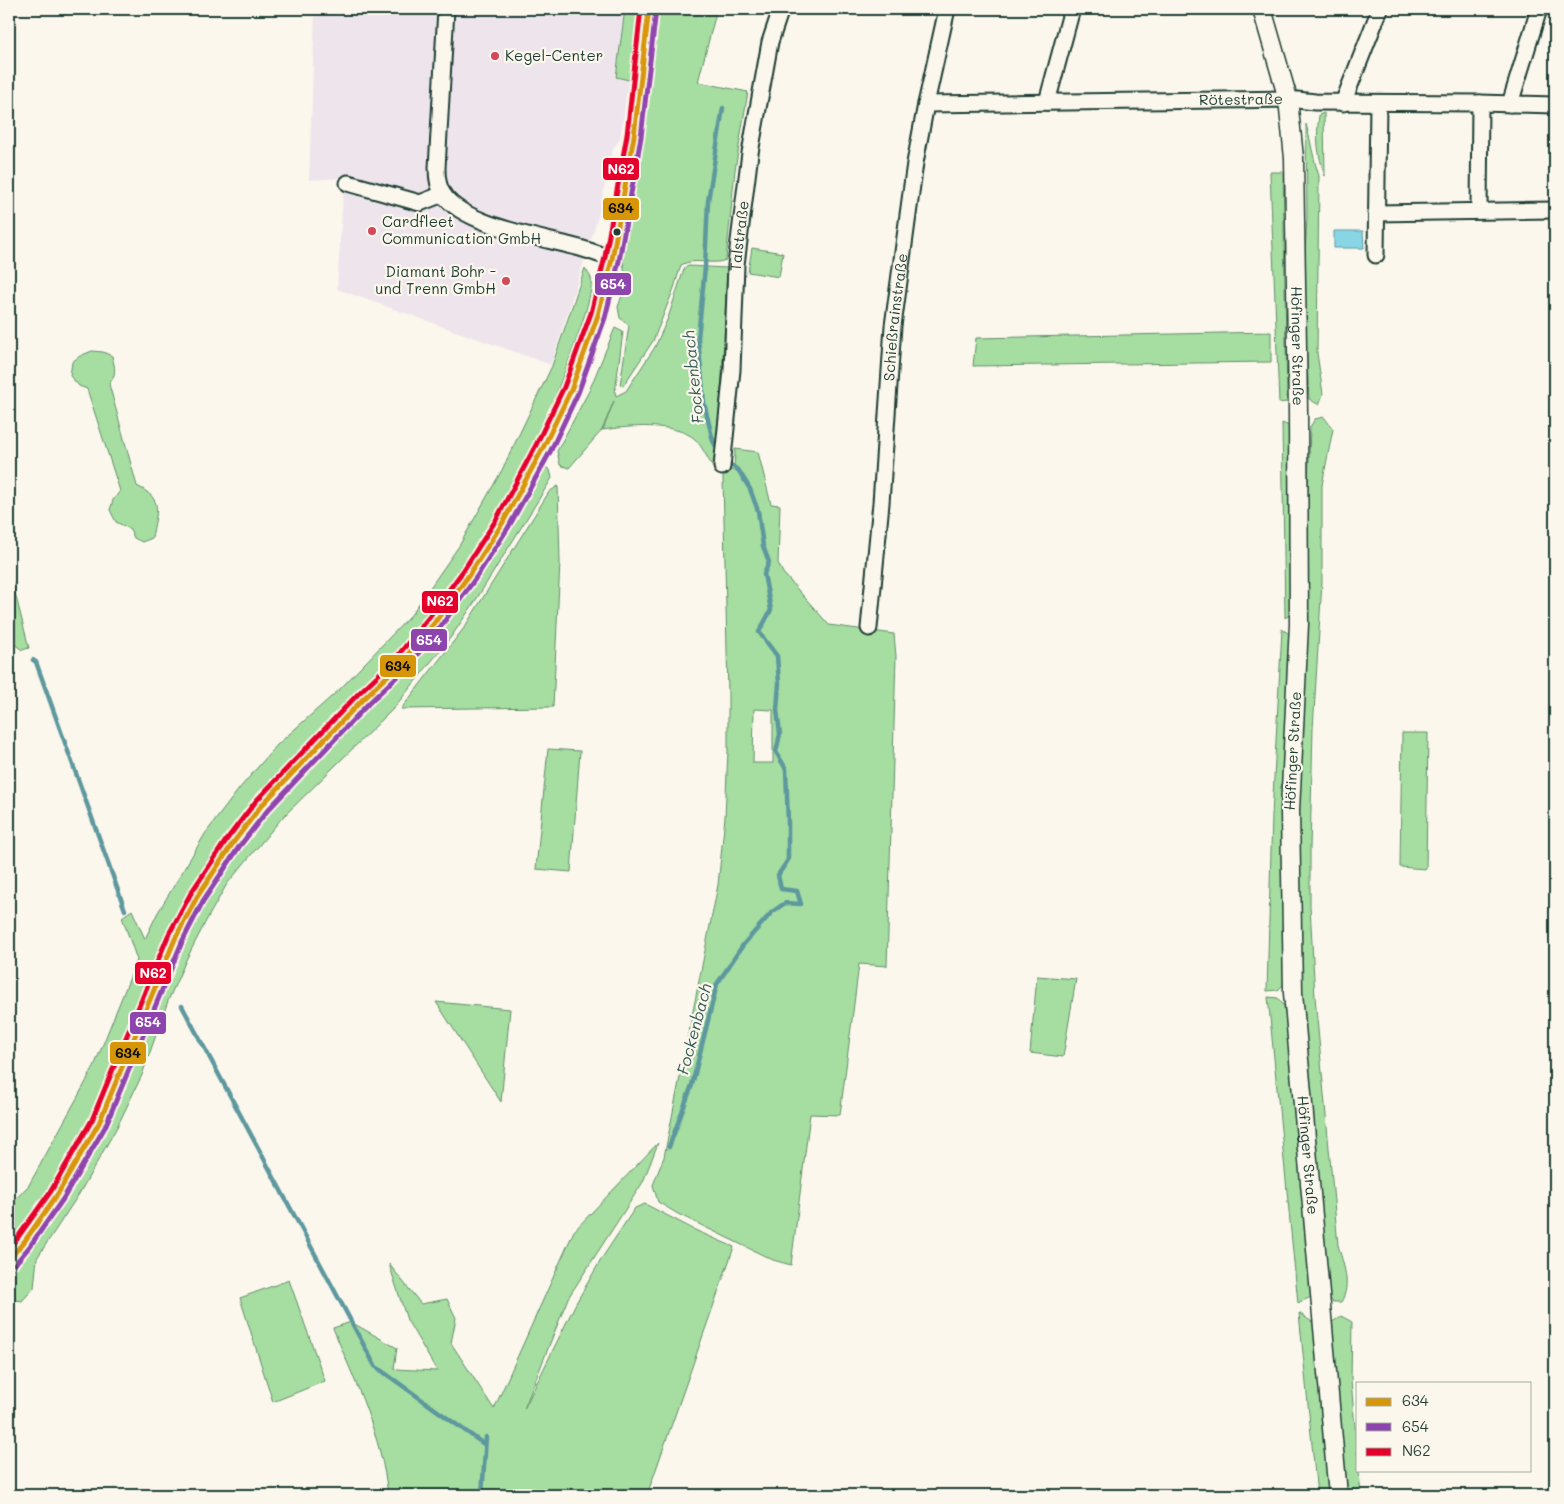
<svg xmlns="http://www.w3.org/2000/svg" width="1564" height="1504" viewBox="0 0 1564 1504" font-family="Mali,sans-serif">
  <rect width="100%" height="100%" fill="#fbf7ec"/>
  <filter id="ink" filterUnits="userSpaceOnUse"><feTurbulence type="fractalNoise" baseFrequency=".02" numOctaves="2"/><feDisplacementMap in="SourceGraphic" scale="10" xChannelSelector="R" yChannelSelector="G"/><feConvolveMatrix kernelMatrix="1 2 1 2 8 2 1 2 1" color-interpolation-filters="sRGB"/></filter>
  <g filter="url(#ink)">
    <path fill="#eee5ec" d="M 315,9 L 625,9 L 615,77 L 629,80 L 620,139 L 613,149 L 598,217 L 551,365 L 337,289 L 344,178 L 309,180 Z"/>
    <path fill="#a6dda1" stroke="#628d6a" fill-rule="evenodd" d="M 625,9 L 641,9 L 637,41 L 629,80 L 616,77 Z
      M 660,9 L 717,9 L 698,82 L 748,92 L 735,170 L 726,260 C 712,266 695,257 681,265 L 674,288 L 653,341 L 623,386 L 620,385 L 629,325 L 620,318 L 618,307 L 626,284 L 622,253 L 648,107 Z
      M 1324,113 L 1325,176 C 1317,151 1316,140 1319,115 Z
      M 1306,124 C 1311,141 1313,159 1319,176 L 1317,353 L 1323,394 L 1319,405 L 1309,399 L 1303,285 L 1307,218 Z
      M 1270,172 L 1283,172 L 1287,402 L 1279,403 Z
      M 752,248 L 783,253 L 779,277 L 748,272 Z
      M 688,266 L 727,268 L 724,341 L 716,473 C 710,463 702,446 695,439 C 675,422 628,426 603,430 L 614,401 L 602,430 L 569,468 L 560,465 L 557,451 L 589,391 L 615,328 L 623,332 L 615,392 L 616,396 L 626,391 L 655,347 L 668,318 L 684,269 Z
      M 585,268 C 587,272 590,275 591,278 C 594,294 576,340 570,357 C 536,453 483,550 419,630 C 375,685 318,731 270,784 C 219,840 181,905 151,974 C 136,1006 126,1040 112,1072 C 86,1133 53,1195 9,1245 L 9,1206 L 29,1185 L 93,1069 L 137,960 L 122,917 L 132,910 L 145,939 L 157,914 L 205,834 L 239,789 L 277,745 L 340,689 L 411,615 L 459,546 L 502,470 L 552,366 Z
      M 1271,332 L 1271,362 L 973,366 L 976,338 Z
      M 92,351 L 103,352 L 112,356 C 115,368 117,374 109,384 L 137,486 C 165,500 156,512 152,538 L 142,542 L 134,538 L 130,529 L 116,522 L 110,510 L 113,500 L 120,491 L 87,389 L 79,386 L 70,376 L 72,362 L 80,356 Z
      M 1324,417 L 1333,429 L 1322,485 L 1322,582 L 1313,729 L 1310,849 L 1310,906 L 1315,997 L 1338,1245 C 1343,1264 1352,1284 1341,1302 L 1333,1302 L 1328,1297 L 1302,998 L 1297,826 L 1310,427 L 1315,419 Z
      M 1282,423 L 1289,426 L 1292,518 L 1291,614 L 1285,618 Z
      M 735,449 L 758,452 L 771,504 L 780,505 L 778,563 L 783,573 L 829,625 L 894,634 L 896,656 L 887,966 L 859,964 L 840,1115 L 810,1114 L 791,1265 L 773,1260 L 678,1214 L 658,1202 L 653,1185 L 664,1157 L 673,1112 L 718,885 L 725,817 L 728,751 L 728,694 L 723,478 L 725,470 L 734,470 ZM 754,709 L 773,710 L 773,763 L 753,763 Z
      M 545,467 L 550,470 L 552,478 L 474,603 L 451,637 L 393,709 L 281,819 L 227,884 L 207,919 L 186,960 L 168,1001 L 142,1075 L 117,1127 L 79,1194 L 37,1258 L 34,1288 L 22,1301 L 9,1299 L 9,1272 L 31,1246 L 104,1129 L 134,1063 L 179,951 L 202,907 L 237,847 L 297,778 L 382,695 L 440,630 L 475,582 Z
      M 558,486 L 560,562 L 553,707 L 401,709 L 464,628 L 549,492 Z
      M 9,569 L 29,648 L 22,650 L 9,640 Z
      M 1282,629 L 1289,634 L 1281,818 L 1285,983 L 1278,990 L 1267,991 L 1272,815 Z
      M 1402,733 L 1428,733 L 1426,869 L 1400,867 Z
      M 548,749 L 580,751 L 571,872 L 536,869 Z
      M 1037,976 L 1076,979 L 1063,1057 L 1030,1053 Z
      M 1268,997 L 1278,998 L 1287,1010 L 1311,1297 L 1298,1303 Z
      M 436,1002 L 510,1009 L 501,1102 Z
      M 658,1143 L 643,1182 L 568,1298 L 524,1409 L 576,1303 L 602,1258 L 635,1208 L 645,1204 L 697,1231 L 734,1247 L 647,1495 L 388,1495 C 382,1437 355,1382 333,1328 L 351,1322 L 397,1348 L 394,1369 L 437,1371 L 407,1320 L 389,1264 L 421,1304 L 447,1299 L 456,1318 L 451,1343 L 494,1409 L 574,1231 Z
      M 289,1280 L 325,1381 L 273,1402 L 240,1298 Z
      M 1299,1313 L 1315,1324 L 1329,1495 L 1317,1495 Z
      M 1341,1316 L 1352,1322 L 1351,1381 L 1361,1495 L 1346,1495 L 1331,1323 Z"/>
    <path fill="#87d5e5" stroke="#5d989e" d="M 1334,231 L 1363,231 L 1364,248 L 1334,248 Z"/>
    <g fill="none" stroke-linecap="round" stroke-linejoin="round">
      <path stroke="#5d989e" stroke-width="4.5" d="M 719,452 L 713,441 L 704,403 L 698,338 L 705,267 L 708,201 L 723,108
        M 9,641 L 13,645
        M 33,660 L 36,662 L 125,910
        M 182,1006 L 375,1366 L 485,1445
        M 669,1147 L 692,1085 L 717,984 L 743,945 L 772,912 L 785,903 L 801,904 L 797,891 L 781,889 L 778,875 L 788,860 L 788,823 L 786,769 L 776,752 L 780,734 L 777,710 L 779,683 L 777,656 L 759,632 L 771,610 L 764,574 L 769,562 L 763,546 L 758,511 L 750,489 L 739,471 L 727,462
        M 482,1495 L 486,1437"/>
      <defs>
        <g id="minor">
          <path d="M 446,9 L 437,168 C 437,176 438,187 443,194 C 462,224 538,237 572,246 C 585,249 599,254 612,259"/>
          <path d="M 1047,102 L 1072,9"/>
          <path d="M 1343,103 L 1380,9"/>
          <path id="s1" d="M 926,104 L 1288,99 L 1315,102 L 1480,103 L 1555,105"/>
          <path d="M 1510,104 L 1539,9"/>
          <path d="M 348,183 L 420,203 L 443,194"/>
          <path d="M 1479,210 L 1480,103"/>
          <path d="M 1376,213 L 1555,210"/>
          <path d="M 1376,255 L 1378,103"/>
          <path id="s2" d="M 722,467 L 732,370 L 736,265 L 750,153 L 770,42 L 781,9"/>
          <path id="s3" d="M 869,628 L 881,503 L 893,326 L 915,163 L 926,104 L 947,9"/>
        </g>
        <g id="tertiary">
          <path id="s4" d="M 1262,9 L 1288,99 L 1294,158 L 1298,411 L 1299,624 L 1290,811 L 1293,993 L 1338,1495"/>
          <path d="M 9,1259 L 24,1242 L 57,1195 L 99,1123 L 175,939 L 197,897 L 233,843 L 261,806 L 364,698 L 400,664 L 435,622 L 469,575 L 502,524 L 543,448 L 571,390 L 598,315 L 612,259 L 634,136 L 649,9"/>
        </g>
      </defs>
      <use href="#minor" stroke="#1f3d34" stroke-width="19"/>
      <use href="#tertiary" stroke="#1f3d34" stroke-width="21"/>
      <use href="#minor" stroke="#fbf7ec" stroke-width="15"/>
      <use href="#tertiary" stroke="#fbf7ec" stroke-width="18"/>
      <defs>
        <path id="bus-1" d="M 9,1259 L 24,1242 L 57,1195 L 99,1123 L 175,939 L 197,897 L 233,843 L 261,806 L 364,698 L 400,664 L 435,622 L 469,575 L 502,524 L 543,448 L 571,390 L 598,315 L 612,259 L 634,136 L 649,9"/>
        <path id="bus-2" d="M 15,1264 L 30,1246 L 63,1199 L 105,1127 L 182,942 L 203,901 L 239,847 L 267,811 L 369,703 L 405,669 L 441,626 L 475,579 L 508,528 L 550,452 L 578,393 L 605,318 L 619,261 L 641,137 L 656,10"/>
        <path id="bus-3" d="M 9,1248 L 18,1237 L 51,1191 L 92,1120 L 168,936 L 191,893 L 227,839 L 256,801 L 359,693 L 395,659 L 429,617 L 463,571 L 496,520 L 536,445 L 564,387 L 591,313 L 605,257 L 627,135 L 641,9"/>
      </defs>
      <use href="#bus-1" stroke="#fbf7ec" stroke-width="9"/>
      <use href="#bus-2" stroke="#fbf7ec" stroke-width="9"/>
      <use href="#bus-3" stroke="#fbf7ec" stroke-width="9"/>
      <use href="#bus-1" stroke="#d79608" stroke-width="5"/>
      <use href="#bus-2" stroke="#8e44ad" stroke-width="5"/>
      <use href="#bus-3" stroke="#e4002b" stroke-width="5"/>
    </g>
  </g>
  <g fill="#d1495b" stroke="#fbf7ec" stroke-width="2">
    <circle cx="495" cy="56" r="5"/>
    <circle cx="372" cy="231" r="5"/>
    <circle cx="506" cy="281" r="5"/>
  </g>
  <circle fill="#1f3d34" stroke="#fbf7ec" stroke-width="2" cx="617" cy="232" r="4.5"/>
  <g text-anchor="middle" stroke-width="4.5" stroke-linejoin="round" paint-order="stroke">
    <g font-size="15" fill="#1f3d34" stroke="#fbf7ec" text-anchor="start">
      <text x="505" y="61">Kegel-Center</text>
      <text x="382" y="227">Cardfleet<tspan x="382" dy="17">Communication GmbH</tspan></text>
      <text x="496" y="277" text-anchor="end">Diamant Bohr -<tspan x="496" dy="17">und Trenn GmbH</tspan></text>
    </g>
    <g font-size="15" fill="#1f3d34" stroke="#fbf7ec">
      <text dy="5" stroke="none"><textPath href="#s1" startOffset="315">Rötestraße</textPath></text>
      <text dy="5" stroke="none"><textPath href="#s2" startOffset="232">Talstraße</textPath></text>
      <text dy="5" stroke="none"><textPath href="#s3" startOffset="312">Schießrainstraße</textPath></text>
      <text dy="5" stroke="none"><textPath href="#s4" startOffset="341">Höfinger Straße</textPath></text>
      <text transform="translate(1293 751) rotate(-87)" y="5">Höfinger Straße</text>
      <text dy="5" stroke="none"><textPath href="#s4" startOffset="1151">Höfinger Straße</textPath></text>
    </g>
    <g font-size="16" font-style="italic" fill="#345b57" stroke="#fbf7ec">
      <text transform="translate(693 377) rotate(-96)" y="6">Fockenbach</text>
      <text transform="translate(694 1029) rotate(-75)" y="6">Fockenbach</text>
    </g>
  </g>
  <g stroke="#fbf7ec" stroke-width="2">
    <rect x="602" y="157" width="38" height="24" rx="5" fill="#e4002b"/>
    <rect x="602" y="197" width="38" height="24" rx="5" fill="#d79608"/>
    <rect x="594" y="272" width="38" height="24" rx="5" fill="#8e44ad"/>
    <rect x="421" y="590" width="38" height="24" rx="5" fill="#e4002b"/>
    <rect x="410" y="628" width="38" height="24" rx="5" fill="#8e44ad"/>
    <rect x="379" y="654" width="38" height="24" rx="5" fill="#d79608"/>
    <rect x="134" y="961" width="38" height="24" rx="5" fill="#e4002b"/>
    <rect x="129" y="1011" width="38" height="24" rx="5" fill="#8e44ad"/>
    <rect x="109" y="1041" width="38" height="24" rx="5" fill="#d79608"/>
  </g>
  <g font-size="14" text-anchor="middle" font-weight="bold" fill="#fff">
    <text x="621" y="174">N62</text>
    <text x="613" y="289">654</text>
    <text x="440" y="606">N62</text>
    <text x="429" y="645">654</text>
    <text x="153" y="978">N62</text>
    <text x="148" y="1027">654</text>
  </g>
  <g font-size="14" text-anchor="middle" font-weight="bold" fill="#111">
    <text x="621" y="213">634</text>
    <text x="398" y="671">634</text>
    <text x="128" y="1058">634</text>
  </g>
  <rect width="1564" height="1504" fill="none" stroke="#fbf7ec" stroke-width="30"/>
  <rect x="15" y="15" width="1534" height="1474" fill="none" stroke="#1f3d34" stroke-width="2" filter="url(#ink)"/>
  <rect x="1356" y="1382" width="175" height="90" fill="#fbf7ec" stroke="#a3ada2"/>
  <rect x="1366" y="1398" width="25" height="8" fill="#d79608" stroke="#a3ada2"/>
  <text x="1402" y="1406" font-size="15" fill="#1f3d34">634</text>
  <rect x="1366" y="1423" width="25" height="8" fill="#8e44ad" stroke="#a3ada2"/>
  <text x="1402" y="1432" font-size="15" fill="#1f3d34">654</text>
  <rect x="1366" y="1448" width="25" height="8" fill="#e4002b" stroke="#a3ada2"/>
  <text x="1402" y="1456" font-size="15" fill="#1f3d34">N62</text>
</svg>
